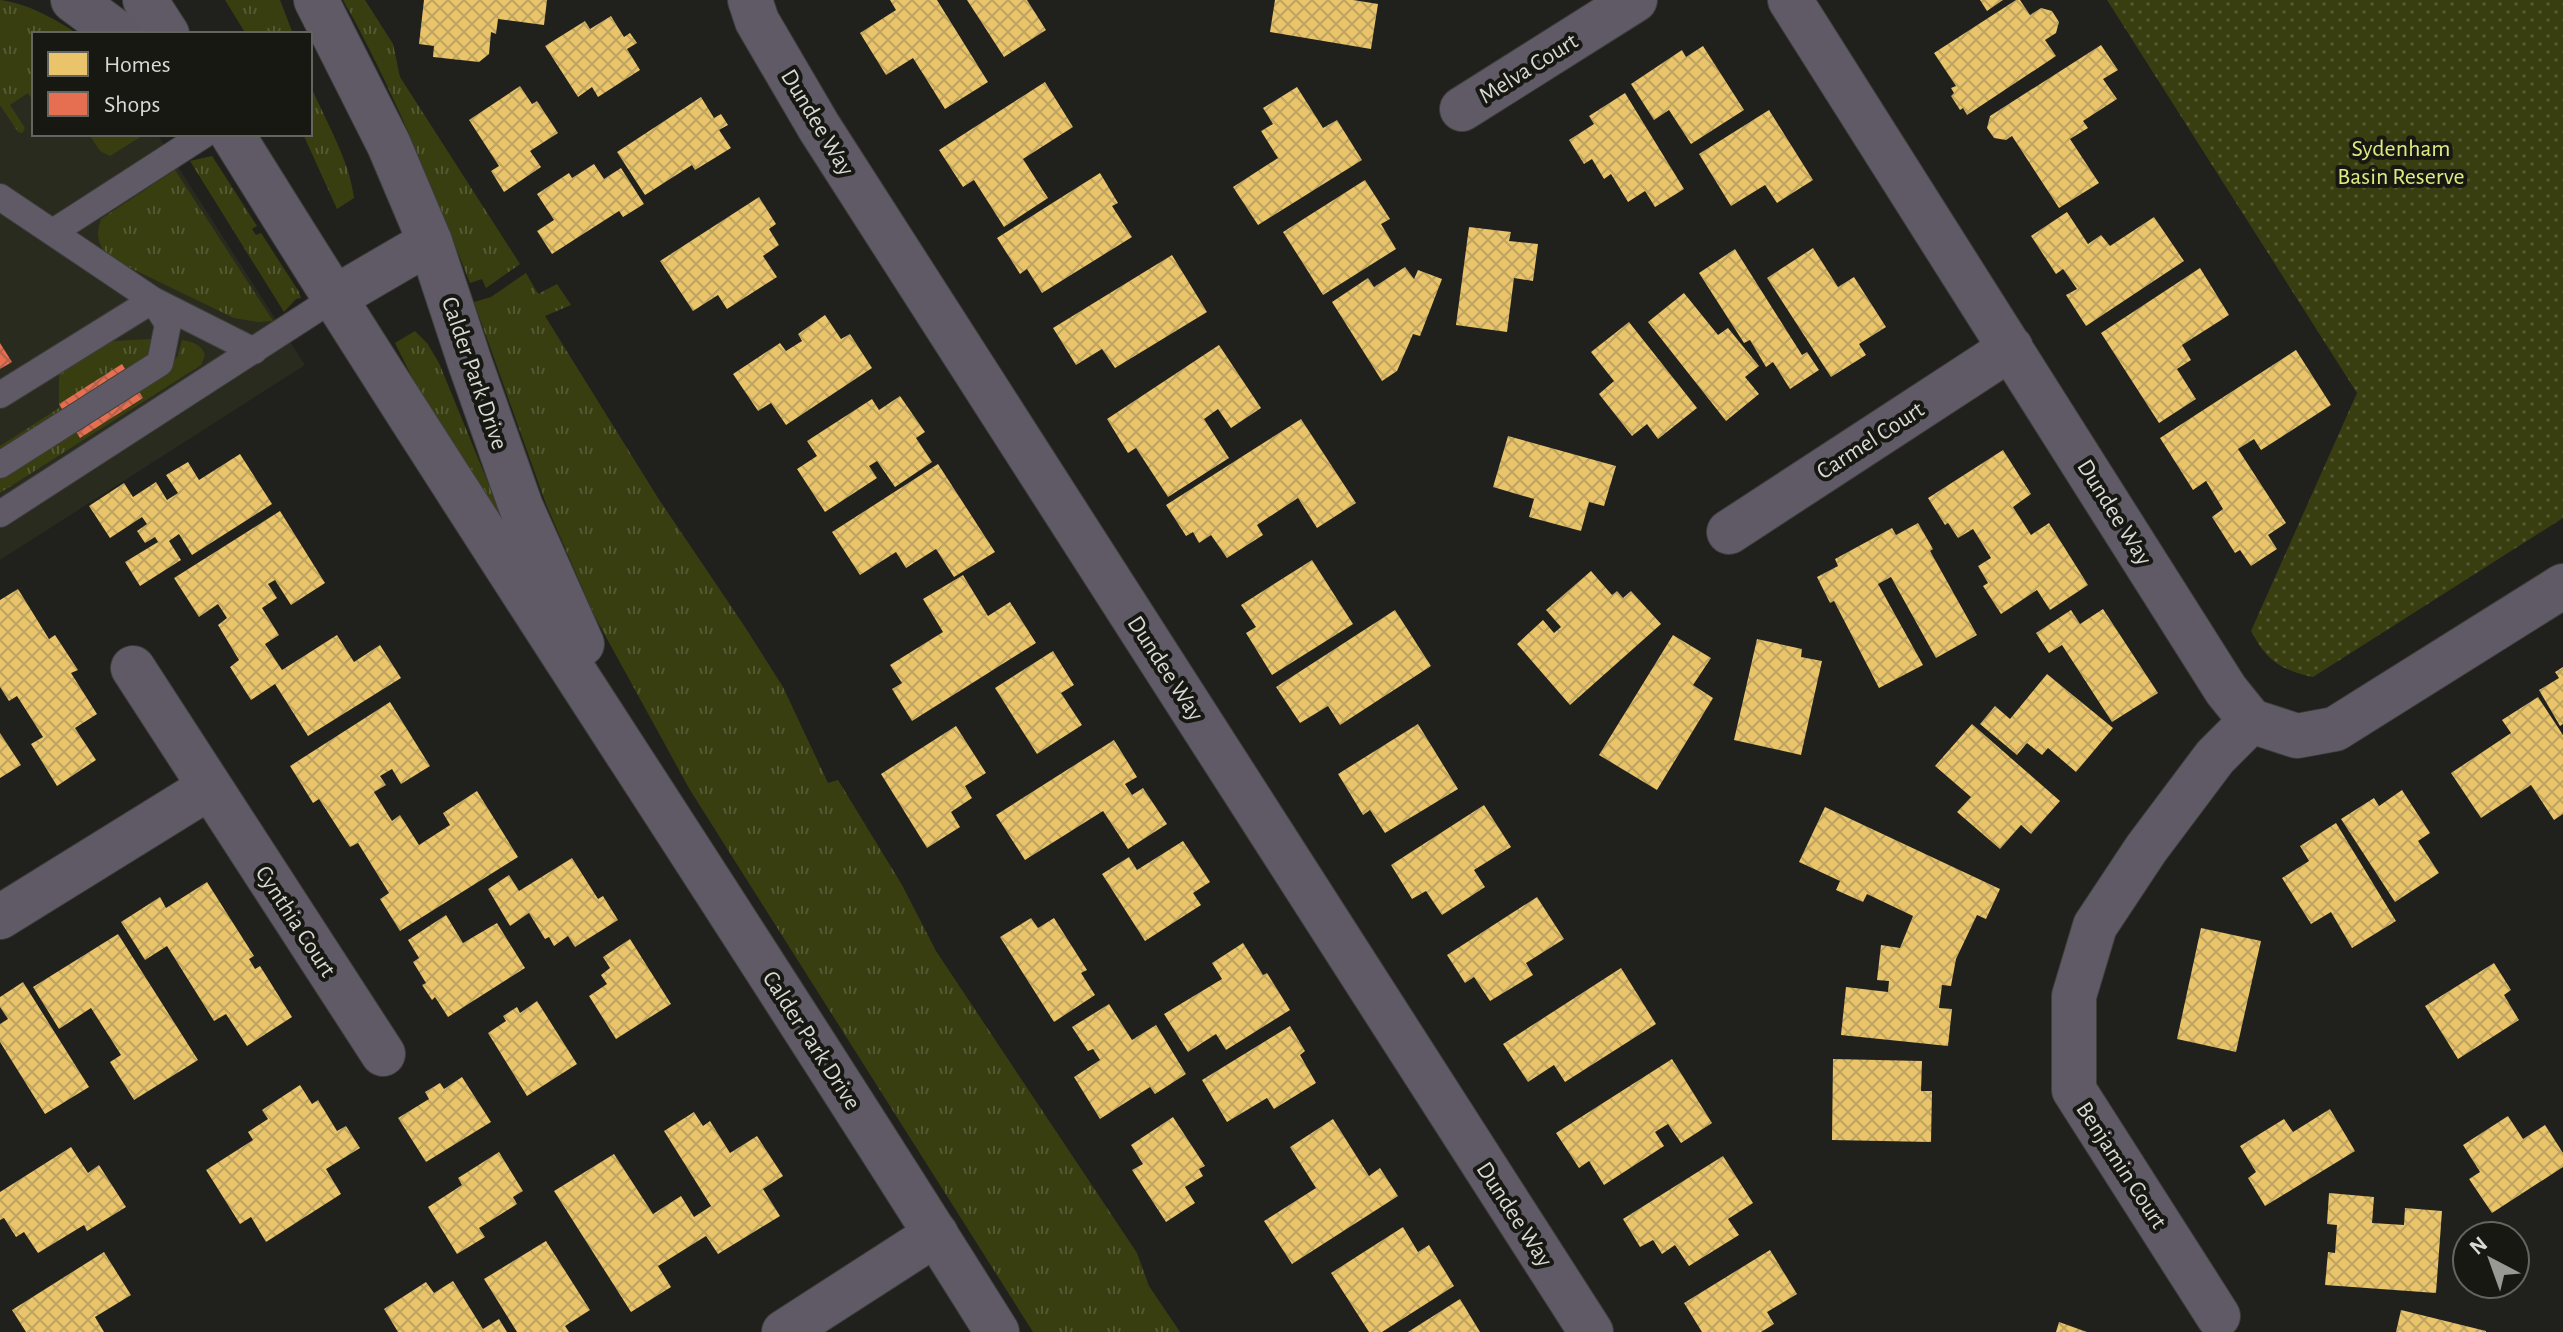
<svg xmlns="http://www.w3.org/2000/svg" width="2563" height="1332" viewBox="0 0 2563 1332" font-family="'Alegreya Sans',sans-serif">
  <defs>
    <pattern id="grass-tufts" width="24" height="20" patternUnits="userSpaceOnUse" patternTransform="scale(2)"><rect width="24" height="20" fill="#393e11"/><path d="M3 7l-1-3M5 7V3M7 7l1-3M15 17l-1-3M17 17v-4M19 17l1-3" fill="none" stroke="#555933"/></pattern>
    <pattern id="park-dots" width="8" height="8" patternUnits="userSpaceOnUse" patternTransform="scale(2)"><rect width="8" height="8" fill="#393e11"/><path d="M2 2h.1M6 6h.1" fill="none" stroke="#555933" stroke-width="1.8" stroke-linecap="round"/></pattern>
    <pattern id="homes-cross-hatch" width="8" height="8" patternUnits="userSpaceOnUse" patternTransform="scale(2)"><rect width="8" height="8" fill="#e9c46a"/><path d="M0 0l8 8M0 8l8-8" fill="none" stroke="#bfa360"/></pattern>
    <pattern id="shops-cross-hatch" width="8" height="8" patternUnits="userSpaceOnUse" patternTransform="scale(2)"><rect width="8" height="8" fill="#e76f51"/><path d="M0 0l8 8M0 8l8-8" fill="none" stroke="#b5614c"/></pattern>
  </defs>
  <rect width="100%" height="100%" fill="#20211c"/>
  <path fill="#292b1f" d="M 0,38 L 34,39 L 34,134 L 157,134 L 305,365 L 0,560 Z"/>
  <path fill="url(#grass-tufts)" d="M 0,0 C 27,3 55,19 78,34 L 34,34 L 34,102 L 28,93 L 10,105 L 25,128 L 22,133 L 18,132 L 0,105 Z
    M 225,0 L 280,0 L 293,34 L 246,34 Z
    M 343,0 L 365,0 L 393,44 L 400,77 L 520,264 L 486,288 L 482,279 L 470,283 C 432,187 394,90 343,0 Z
    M 310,84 C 325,121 349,158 354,198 L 337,209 L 303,134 L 310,134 Z
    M 89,134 L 145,134 L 110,156 L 100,151 Z
    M 212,156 L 257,226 L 252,229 L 256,235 L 261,233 L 299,292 L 301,298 L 296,299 L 284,312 L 190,161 Z
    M 175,170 L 273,321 L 258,322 L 234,318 L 112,259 C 98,246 95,237 101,219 Z
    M 526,273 L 538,294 L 557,284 L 571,305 L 545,316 L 658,498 L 743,624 L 783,687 L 828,783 L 838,780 L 902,885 L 936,951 L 1137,1253 L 1149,1286 L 1180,1332 L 1033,1332 L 690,790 L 594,615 L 546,504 L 474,302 L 491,297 Z
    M 415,331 L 427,343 L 439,363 L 498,507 L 520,557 L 429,411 L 395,343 Z
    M 152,339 L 152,356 L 0,452 L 0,446 L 59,408 L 59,363 L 94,342 Z
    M 182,340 C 193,342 201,344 205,355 L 201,365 L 0,493 L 0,478 L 166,371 L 178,356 Z"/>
  <path fill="url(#park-dots)" d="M 2107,0 L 2563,0 L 2563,518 L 2313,677 C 2281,670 2267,661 2251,631 L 2357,393 Z"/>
  <path fill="url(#homes-cross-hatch)" d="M 424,0 L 547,0 L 544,25 L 498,19 L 496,34 L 491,32 L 489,54 L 479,62 L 433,57 L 434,46 L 419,44 Z
    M 890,0 L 937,0 L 988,82 L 945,109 L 913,58 L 886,75 L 860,33 L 896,10 Z
    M 967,0 L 1027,0 L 1046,30 L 1004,57 Z
    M 1275,0 L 1353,0 L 1378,4 L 1371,49 L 1270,32 Z
    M 1980,0 L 2003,0 L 1987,11 Z
    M 2016,0 L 2020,0 L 2030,15 L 2041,8 L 2052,11 L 2059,22 L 2056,33 L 2045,40 L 2056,56 L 1967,115 L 1963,108 L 1960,110 L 1951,96 L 1954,93 L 1951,88 L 1956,86 L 1934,53 Z
    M 611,16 L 624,37 L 630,33 L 637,43 L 627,49 L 640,70 L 598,97 L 592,87 L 578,97 L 545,46 L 585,21 L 590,29 Z
    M 2101,45 L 2118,70 L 2103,79 L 2117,99 L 2083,121 L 2088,128 L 2070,139 L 2099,183 L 2059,208 L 2012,136 L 2006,140 L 1994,138 L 1987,128 L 1990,116 Z
    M 1703,46 L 1744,110 L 1691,144 L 1669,110 L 1654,120 L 1631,84 L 1682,50 L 1686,57 Z
    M 1045,82 L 1073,127 L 1023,159 L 1048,198 L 1004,227 L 974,180 L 963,187 L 939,150 Z
    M 520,86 L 532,104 L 537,101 L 558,133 L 530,151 L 541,167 L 504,192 L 491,171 L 499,166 L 469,120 Z
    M 1297,87 L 1323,128 L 1337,120 L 1362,160 L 1258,225 L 1233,187 L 1278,158 L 1261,131 L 1273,124 L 1263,108 Z
    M 1625,93 L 1684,189 L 1655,207 L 1645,191 L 1628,202 L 1611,174 L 1604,179 L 1592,159 L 1584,164 L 1569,140 L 1594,124 L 1589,116 Z
    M 701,97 L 714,118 L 721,114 L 728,125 L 719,130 L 731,148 L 695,170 L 692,165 L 645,195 L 617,152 Z
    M 1769,110 L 1813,180 L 1777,203 L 1765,185 L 1731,206 L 1699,154 Z
    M 594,164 L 604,179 L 621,168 L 644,204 L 623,217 L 619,211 L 552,254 L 537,231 L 554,220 L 537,194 L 569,173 L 572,178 Z
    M 1100,173 L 1118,203 L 1112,206 L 1132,237 L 1042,293 L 1027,269 L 1020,274 L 997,238 Z
    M 1365,180 L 1390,219 L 1381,224 L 1396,249 L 1323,295 L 1283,232 Z
    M 759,197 L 776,224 L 769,229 L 779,245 L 763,256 L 777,277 L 727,309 L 718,295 L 693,311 L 660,261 Z
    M 2067,212 L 2088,244 L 2101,235 L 2110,246 L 2154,217 L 2184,261 L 2086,326 L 2066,295 L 2077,289 L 2063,269 L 2056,274 L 2031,236 Z
    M 1469,227 L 1511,232 L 1509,241 L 1538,244 L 1533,281 L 1514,278 L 1507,332 L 1456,325 Z
    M 1813,248 L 1838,287 L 1854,277 L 1886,327 L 1859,344 L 1866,355 L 1831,377 L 1767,278 Z
    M 1735,249 L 1802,355 L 1807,352 L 1819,370 L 1790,389 L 1773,362 L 1766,367 L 1750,340 L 1744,343 L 1699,273 Z
    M 1172,255 L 1207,312 L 1115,368 L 1102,349 L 1076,365 L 1053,328 Z
    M 1405,267 L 1414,279 L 1418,270 L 1442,279 L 1420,336 L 1413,334 L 1397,371 L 1382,381 L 1332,302 L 1368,278 L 1374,287 Z
    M 2200,268 L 2229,315 L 2182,345 L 2191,360 L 2177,369 L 2196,399 L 2159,423 L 2101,333 Z
    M 1684,293 L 1718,335 L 1728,328 L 1759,366 L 1745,377 L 1759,394 L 1726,421 L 1648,322 Z
    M 825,315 L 841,339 L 850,334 L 872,368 L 786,425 L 771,403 L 758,411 L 733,374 L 780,343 L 786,351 L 802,341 L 798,334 Z
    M 1629,322 L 1697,408 L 1658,439 L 1647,424 L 1632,436 L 1599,394 L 1614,381 L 1591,352 Z
    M 1219,345 L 1261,408 L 1231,428 L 1218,409 L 1204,419 L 1229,458 L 1168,497 L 1136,448 L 1128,453 L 1107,419 Z
    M 2296,350 L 2331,405 L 2261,450 L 2254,439 L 2238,449 L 2286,523 L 2268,535 L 2277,549 L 2251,566 L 2240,550 L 2235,553 L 2212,517 L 2223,509 L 2206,481 L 2193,490 L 2160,438 Z
    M 900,396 L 925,432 L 916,438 L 932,462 L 895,487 L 877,461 L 869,466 L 877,478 L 825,512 L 797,469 L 817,456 L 807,441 L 872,399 L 879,410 Z
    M 1301,419 L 1356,503 L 1317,528 L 1298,498 L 1257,525 L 1263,535 L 1227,558 L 1211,535 L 1199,543 L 1193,532 L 1186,536 L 1166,505 Z
    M 1508,436 L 1616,466 L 1604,506 L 1589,502 L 1581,531 L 1529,517 L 1534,499 L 1493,487 Z
    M 2003,450 L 2031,494 L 2013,507 L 2031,535 L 2049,523 L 2088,585 L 2050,610 L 2037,590 L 2001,614 L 1983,586 L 1988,583 L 1978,566 L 1991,558 L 1973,529 L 1958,538 L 1948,523 L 1945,525 L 1928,498 Z
    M 240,454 L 272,504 L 192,555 L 179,534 L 169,541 L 181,560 L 140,586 L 125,562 L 158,542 L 155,537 L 145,543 L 137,531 L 147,524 L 142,517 L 110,538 L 89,506 L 124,483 L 133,497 L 156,482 L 167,500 L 178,493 L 166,475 L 188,462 L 199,480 Z
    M 938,464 L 995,552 L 954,577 L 936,549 L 906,568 L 896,552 L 860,575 L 832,532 Z
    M 280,511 L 325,583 L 291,605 L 275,580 L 268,584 L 277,598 L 262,608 L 279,635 L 265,644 L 282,670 L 337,635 L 354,662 L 380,645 L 401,678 L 308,736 L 275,684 L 251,700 L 230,667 L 239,660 L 218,625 L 227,618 L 218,604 L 199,617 L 174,578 Z
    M 1918,523 L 1933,549 L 1930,551 L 1977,635 L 1936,658 L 1891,577 L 1878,584 L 1923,665 L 1879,688 L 1834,601 L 1830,603 L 1817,577 L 1838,566 L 1835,559 L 1892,528 L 1896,535 Z
    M 1312,560 L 1353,624 L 1272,675 L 1246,633 L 1256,627 L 1241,605 Z
    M 1591,571 L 1612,595 L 1617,591 L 1623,598 L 1631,591 L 1661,624 L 1570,705 L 1517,644 L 1543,620 L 1554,633 L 1561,627 L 1546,610 Z
    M 963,575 L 988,616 L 1010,602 L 1036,643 L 912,721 L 892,689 L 902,683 L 890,665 L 943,632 L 923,599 Z
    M 18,589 L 49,639 L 55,635 L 78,670 L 71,673 L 97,714 L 75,728 L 96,760 L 57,786 L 31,744 L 43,737 L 17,696 L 9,701 L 0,687 L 0,600 Z
    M 2103,609 L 2158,693 L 2112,722 L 2062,645 L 2049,653 L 2036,633 L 2071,610 L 2080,624 Z
    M 1395,610 L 1431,666 L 1340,725 L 1328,706 L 1300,723 L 1276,687 Z
    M 1673,635 L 1711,658 L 1693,685 L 1713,698 L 1657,790 L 1599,755 Z
    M 1757,639 L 1802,649 L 1801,657 L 1822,661 L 1801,755 L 1734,740 Z
    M 1053,651 L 1074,685 L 1061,693 L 1082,725 L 1037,754 L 995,688 Z
    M 2563,667 L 2563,724 L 2560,726 L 2539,690 L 2559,678 L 2555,672 Z
    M 2047,674 L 2113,728 L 2076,772 L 2048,748 L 2042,755 L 2027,743 L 2017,755 L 1980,724 L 1995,706 L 2010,719 Z
    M 2538,697 L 2563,735 L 2563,814 L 2554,820 L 2531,785 L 2481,818 L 2451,773 L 2511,733 L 2502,720 Z
    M 390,702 L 430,766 L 401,784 L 392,769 L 380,776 L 386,785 L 374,792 L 392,821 L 400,815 L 419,845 L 450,825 L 443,813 L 477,791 L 518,857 L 400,931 L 380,899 L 389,893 L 358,843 L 350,847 L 319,799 L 313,803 L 290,766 Z
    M 1418,724 L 1458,789 L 1385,833 L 1370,810 L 1363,815 L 1338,774 Z
    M 1972,724 L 2060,801 L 2031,834 L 2021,825 L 2000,849 L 1957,812 L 1971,797 L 1935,766 Z
    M 956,726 L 986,773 L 965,786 L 972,798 L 951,812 L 960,827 L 927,848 L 881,774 Z
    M 0,733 L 21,765 L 0,778 Z
    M 1114,740 L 1137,777 L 1125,784 L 1132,795 L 1143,788 L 1167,824 L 1128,849 L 1103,811 L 1025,860 L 996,815 Z
    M 2402,790 L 2430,833 L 2418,841 L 2439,873 L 2395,902 L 2341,819 L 2374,798 L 2379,806 Z
    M 1484,805 L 1511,847 L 1474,870 L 1485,887 L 1442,915 L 1426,891 L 1412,899 L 1391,865 Z
    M 1825,807 L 2000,889 L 1986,919 L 1977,915 L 1956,959 L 1951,986 L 1942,985 L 1939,1008 L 1952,1009 L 1948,1046 L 1841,1035 L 1846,987 L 1888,992 L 1889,981 L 1877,980 L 1881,945 L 1900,948 L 1913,916 L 1867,894 L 1863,902 L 1836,890 L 1840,881 L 1799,862 Z
    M 2336,823 L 2396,921 L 2352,948 L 2331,912 L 2311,924 L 2282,878 L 2309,861 L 2300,846 Z
    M 1183,841 L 1210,882 L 1193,893 L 1201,905 L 1145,941 L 1102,874 L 1129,857 L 1137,870 Z
    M 572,858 L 598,899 L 603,896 L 618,920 L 575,947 L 568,936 L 554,946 L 549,937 L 545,939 L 529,913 L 510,926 L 488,889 L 509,875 L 519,891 Z
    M 207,882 L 254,956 L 249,959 L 255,969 L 260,966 L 292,1017 L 247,1046 L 226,1014 L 214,1021 L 167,946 L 145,960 L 121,922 L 160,897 L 166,908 Z
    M 1537,897 L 1564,939 L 1526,963 L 1533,975 L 1490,1001 L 1474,977 L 1465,983 L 1447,955 Z
    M 446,915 L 463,943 L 497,923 L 525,968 L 448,1017 L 435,997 L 432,1000 L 422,985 L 426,983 L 413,962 L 419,958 L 408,940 Z
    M 1031,918 L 1038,928 L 1054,918 L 1087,970 L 1081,973 L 1095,995 L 1054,1022 L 1000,937 Z
    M 2201,928 L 2261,941 L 2236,1052 L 2177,1039 Z
    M 118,934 L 198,1060 L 134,1100 L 110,1062 L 121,1055 L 91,1008 L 59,1029 L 33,987 Z
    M 630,939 L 671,1004 L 616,1039 L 589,996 L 607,984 L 601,975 L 610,968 L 603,957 Z
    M 1243,943 L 1263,975 L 1267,973 L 1290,1010 L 1226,1050 L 1216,1034 L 1188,1052 L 1164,1014 L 1222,979 L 1212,963 Z
    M 2494,963 L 2511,990 L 2504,995 L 2519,1020 L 2458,1059 L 2425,1006 Z
    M 1621,968 L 1656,1024 L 1565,1082 L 1554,1065 L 1528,1082 L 1503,1044 Z
    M 23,982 L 89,1087 L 45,1114 L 0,1042 L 0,1024 L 8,1019 L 0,1007 L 0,997 Z
    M 537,1001 L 577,1064 L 527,1096 L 488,1033 L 506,1021 L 503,1016 L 517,1007 L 520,1013 Z
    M 1109,1004 L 1132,1040 L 1156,1025 L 1186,1074 L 1155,1094 L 1150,1087 L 1100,1119 L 1074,1077 L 1100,1060 L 1093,1049 L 1088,1051 L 1072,1027 Z
    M 1290,1026 L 1305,1051 L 1300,1055 L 1316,1083 L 1274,1109 L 1267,1098 L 1227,1122 L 1202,1080 Z
    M 1672,1059 L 1712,1123 L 1681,1143 L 1668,1124 L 1655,1132 L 1664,1146 L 1604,1185 L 1589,1161 L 1579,1168 L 1556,1133 Z
    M 1833,1059 L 1922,1061 L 1921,1091 L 1932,1091 L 1931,1142 L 1832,1140 Z
    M 462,1077 L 491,1122 L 426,1162 L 398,1118 L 429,1099 L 425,1092 L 440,1083 L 444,1089 Z
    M 300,1085 L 312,1104 L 318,1100 L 337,1131 L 346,1126 L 360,1148 L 326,1169 L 341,1194 L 266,1242 L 251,1217 L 240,1224 L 206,1170 L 253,1140 L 248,1132 L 268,1119 L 262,1110 Z
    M 2330,1109 L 2355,1151 L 2265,1206 L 2248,1178 L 2256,1172 L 2240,1146 L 2284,1119 L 2293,1132 Z
    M 694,1112 L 703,1126 L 710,1121 L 730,1153 L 757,1136 L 783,1176 L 763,1189 L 780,1216 L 718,1254 L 706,1236 L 658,1266 L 671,1287 L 631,1312 L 554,1191 L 614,1154 L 653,1214 L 681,1196 L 694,1217 L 711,1206 L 664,1131 Z
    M 2508,1116 L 2523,1139 L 2545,1125 L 2563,1153 L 2563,1167 L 2492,1213 L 2469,1179 L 2480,1172 L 2463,1145 Z
    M 1173,1117 L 1205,1166 L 1199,1169 L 1203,1176 L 1185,1187 L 1195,1203 L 1166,1222 L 1132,1170 L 1143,1164 L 1131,1145 Z
    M 1333,1119 L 1369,1176 L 1380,1168 L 1398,1196 L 1292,1264 L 1264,1221 L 1316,1188 L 1290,1147 Z
    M 71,1147 L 88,1173 L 99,1165 L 126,1207 L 87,1231 L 84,1225 L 38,1253 L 24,1232 L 16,1237 L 4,1218 L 0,1220 L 0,1192 Z
    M 499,1152 L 523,1191 L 513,1197 L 517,1204 L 479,1228 L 485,1237 L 457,1254 L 428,1207 L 462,1185 L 458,1178 Z
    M 1723,1156 L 1753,1203 L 1728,1219 L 1739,1235 L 1689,1266 L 1675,1245 L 1662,1254 L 1653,1240 L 1640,1247 L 1623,1219 Z
    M 2329,1193 L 2374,1197 L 2372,1223 L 2404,1225 L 2405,1208 L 2442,1211 L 2436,1293 L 2325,1285 L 2328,1252 L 2335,1253 L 2337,1225 L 2327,1224 Z
    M 1403,1227 L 1418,1252 L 1429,1245 L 1454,1286 L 1382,1332 L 1369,1332 L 1331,1273 Z
    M 546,1241 L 590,1310 L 565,1326 L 569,1332 L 517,1332 L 484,1279 Z
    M 1770,1250 L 1797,1294 L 1767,1312 L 1774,1324 L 1761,1332 L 1702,1332 L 1684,1303 Z
    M 104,1252 L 131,1295 L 95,1317 L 104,1332 L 26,1332 L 12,1310 Z
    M 453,1281 L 483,1329 L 499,1319 L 507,1332 L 398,1332 L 384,1309 L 426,1282 L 434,1293 Z
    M 1460,1299 L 1480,1332 L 1408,1332 Z
    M 2401,1310 L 2486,1331 L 2486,1332 L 2396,1332 Z
    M 2059,1322 L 2087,1332 L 2056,1332 Z"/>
  <path fill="url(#shops-cross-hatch)" d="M 0,343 L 12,362 L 0,369 Z
    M 122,364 L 143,398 L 80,438 L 59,404 Z"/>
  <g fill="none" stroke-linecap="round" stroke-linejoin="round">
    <defs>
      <path id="service" d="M 0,197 L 153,300 L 254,351
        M 53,232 L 205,134
        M 0,395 L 153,300
        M 0,465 L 160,363 L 168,324 L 153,300
        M 0,514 L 334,298"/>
      <path id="minor" d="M 750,0 L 757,21 L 819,127 L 1591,1332
        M 1790,0 L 2226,690 L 2251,721 L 2297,736 L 2335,729 L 2563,586
        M 1462,109 L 1635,0
        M 334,298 L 430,242
        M 1729,532 L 2011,348
        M 133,668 L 383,1054
        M 0,917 L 210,787
        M 2218,1316 L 2074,1090 L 2074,996 L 2095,926 L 2146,849 L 2215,757 L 2251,721
        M 784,1332 L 936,1234"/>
      <path id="tertiary" d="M 145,0 L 167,34
        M 316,0 L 389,145 L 430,242 L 470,363 L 521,507 L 582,644
        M 232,134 C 482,537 746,930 997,1332"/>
      <path id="trunk" d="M 73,0 L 119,34"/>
    </defs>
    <use href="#service" stroke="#3d3d3a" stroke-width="28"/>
    <use href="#minor" stroke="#3d3d3a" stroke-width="46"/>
    <use href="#tertiary" stroke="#3d3d3a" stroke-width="46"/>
    <use href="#trunk" stroke="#3d3d3a" stroke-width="46"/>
    <use href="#service" stroke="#605a67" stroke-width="26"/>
    <use href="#minor" stroke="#605a67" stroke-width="44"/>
    <use href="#tertiary" stroke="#605a67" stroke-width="44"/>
    <use href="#trunk" stroke="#5e5964" stroke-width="44"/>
  </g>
  <g text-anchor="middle" stroke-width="8" stroke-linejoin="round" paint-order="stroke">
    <g font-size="24" fill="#d8d8d4" stroke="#171812">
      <text transform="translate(1528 68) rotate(-32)" y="8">Melva Court</text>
      <text transform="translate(818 122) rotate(59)" y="8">Dundee Way</text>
      <text transform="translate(475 373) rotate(71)" y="8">Calder Park Drive</text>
      <text transform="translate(1870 440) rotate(-33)" y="8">Carmel Court</text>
      <text transform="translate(2115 512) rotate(58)" y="8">Dundee Way</text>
      <text transform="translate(1166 668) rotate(57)" y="8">Dundee Way</text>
      <text transform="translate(296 921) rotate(57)" y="8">Cynthia Court</text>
      <text transform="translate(812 1040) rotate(57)" y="8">Calder Park Drive</text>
      <text transform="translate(2122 1165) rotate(57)" y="8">Benjamin Court</text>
      <text transform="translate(1515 1214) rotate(57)" y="8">Dundee Way</text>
    </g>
    <g font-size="24" fill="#deeb80" stroke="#171812">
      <text x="2401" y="156">Sydenham<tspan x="2401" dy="28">Basin Reserve</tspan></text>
    </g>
  </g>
  <rect x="32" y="32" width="280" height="104" fill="#171812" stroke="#646560" stroke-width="2"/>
  <rect x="48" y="52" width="40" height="24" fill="#e9c46a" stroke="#646560" stroke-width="2"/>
  <text x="104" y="72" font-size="24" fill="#d8d8d4">Homes</text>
  <rect x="48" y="92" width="40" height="24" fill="#e76f51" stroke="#646560" stroke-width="2"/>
  <text x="104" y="112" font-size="24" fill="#d8d8d4">Shops</text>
  <g transform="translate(2491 1260) rotate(319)"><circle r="38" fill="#171812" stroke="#646560" stroke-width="2"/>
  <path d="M0-6L14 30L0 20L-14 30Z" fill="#989894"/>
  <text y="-12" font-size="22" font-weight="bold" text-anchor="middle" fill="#d8d8d4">N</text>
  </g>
</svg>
